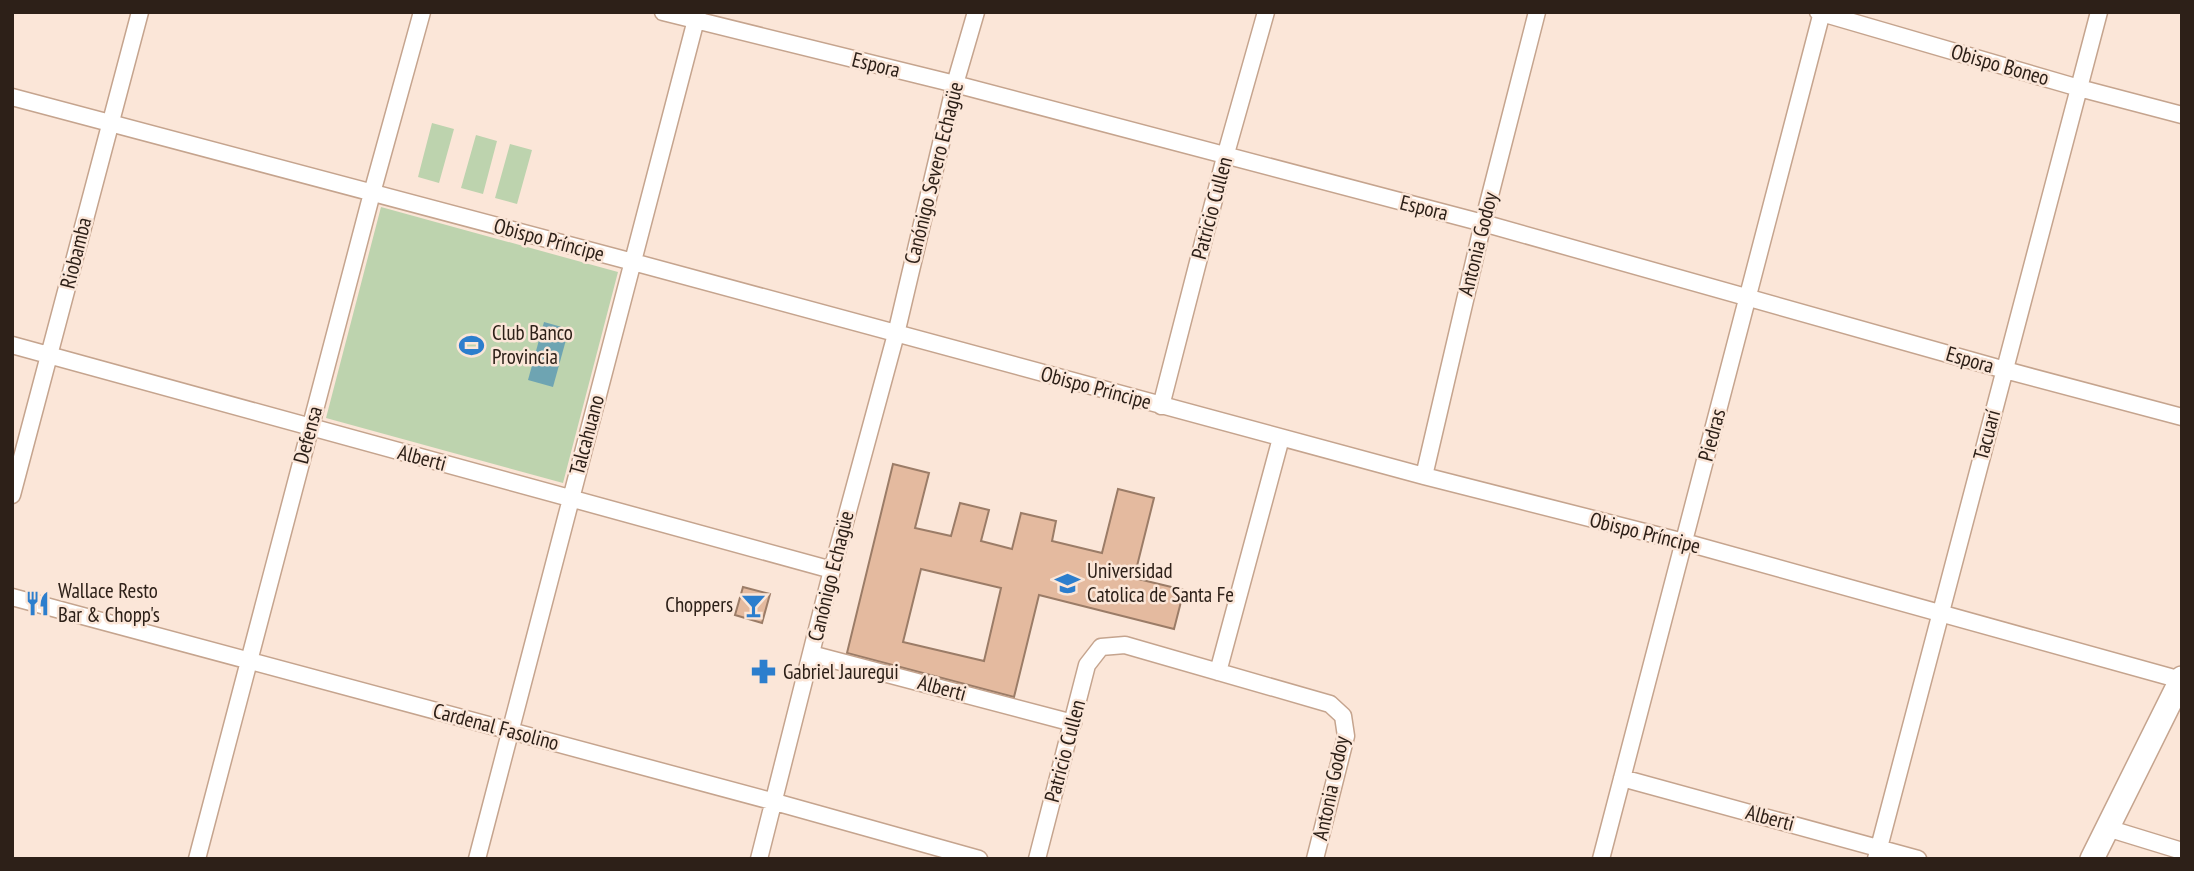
<svg xmlns="http://www.w3.org/2000/svg" width="2194" height="871" viewBox="0 0 2194 871" font-family="'PT Sans Narrow',sans-serif">
  <rect width="100%" height="100%" fill="#fbe6d8"/>
  <path fill="#bdd3ae" d="M 432,123 L 454,129 L 439,183 L 418,177 Z
    M 476,135 L 497,141 L 483,194 L 461,188 Z
    M 510,144 L 532,150 L 517,204 L 495,198 Z
    M 381,207 L 618,272 L 563,483 L 326,418 Z"/>
  <path fill="#6ea4b2" d="M 544,322 L 569,329 L 553,387 L 528,380 Z"/>
  <path fill="#e4ba9f" stroke="#9b7c67" stroke-width="2" fill-rule="evenodd" d="M 893,464 L 929,473 L 915,528 L 951,536 L 960,503 L 989,510 L 981,541 L 1012,549 L 1021,513 L 1056,521 L 1052,541 L 1102,553 L 1118,489 L 1154,498 L 1134,578 L 1184,590 L 1174,629 L 1039,595 L 1014,697 L 847,653 ZM 921,569 L 1001,588 L 984,661 L 903,642 Z
    M 743,587 L 770,594 L 762,623 L 735,615 Z"/>
  <g fill="none" stroke-linecap="round" stroke-linejoin="round">
    <defs>
      <path id="street" d="M 663,12 L 955,84 L 1483,223 L 2005,370 L 2182,417
        M 1818,12 L 2079,88 L 2182,115
        M 12,97 L 633,262 L 1424,476 L 1684,542 L 2181,680
        M 12,345 L 832,570
        M 1161,406 L 1225,157 L 1266,12
        M 1424,476 L 1483,223 L 1537,12
        M 12,495 L 140,12
        M 12,597 L 775,802 L 979,859
        M 811,654 L 1073,723
        M 1218,672 L 1281,438
        M 1622,778 L 1918,859
        M 2107,828 L 2182,851
        M 197,859 L 372,193 L 422,12
        M 477,859 L 698,12
        M 759,859 L 832,570 L 896,334 L 955,84 L 976,12
        M 1037,859 L 1087,665 L 1101,647 L 1125,645 L 1330,704 L 1343,716 L 1346,736 L 1315,859
        M 1601,859 L 1822,12
        M 1876,859 L 2099,12"/>
      <path id="secondary" d="M 2092,859 L 2182,678"/>
    </defs>
    <use href="#street" stroke="#c5a48e" stroke-width="19"/>
    <use href="#secondary" stroke="#c5a48e" stroke-width="26"/>
    <use href="#street" stroke="#fff" stroke-width="16"/>
    <use href="#secondary" stroke="#fff" stroke-width="23"/>
  </g>
  <defs>
    <symbol id="stadium-bare" viewBox="-9 -9 18 18"><path d="M0-5a6.5 5 0 1 0 0 10a6.5 5 0 1 0 0-10ZM-3.5-1.8h7v3.6h-7Z" fill="#2c7ecd" stroke="#fbe6d8" stroke-width="2.5" paint-order="stroke"/></symbol>
    <symbol id="school-bare" viewBox="-9 -9 18 18"><path d="M0-5L7-2L0 1L-7-2ZM-4 1L0 2.5L4 1V4Q0 6-4 4Z" fill="#2c7ecd" stroke="#fbe6d8" stroke-width="2.5" paint-order="stroke"/></symbol>
    <symbol id="restaurant-bare" viewBox="-9 -9 18 18"><path d="M-5-6h1v4h1v-4h1v4h1v-4h1v5L-1.5 .5V6h-2V.5L-5-1ZM5-6V6H3V1.5H1.5Q1.5-4 5-6Z" fill="#2c7ecd" stroke="#fbe6d8" stroke-width="2.5" paint-order="stroke"/></symbol>
    <symbol id="bar-bare" viewBox="-9 -9 18 18"><path d="M-6-5H6L.8 .8V4.5H3.5V6h-7V4.5H-.8V.8Z" fill="#2c7ecd" stroke="#fbe6d8" stroke-width="2.5" paint-order="stroke"/></symbol>
    <symbol id="pharmacy-bare" viewBox="-9 -9 18 18"><path d="M-2-6h4v4h4v4h-4v4h-4v-4h-4v-4h4Z" fill="#2c7ecd" stroke="#fbe6d8" stroke-width="2.5" paint-order="stroke"/></symbol>
  </defs>
  <g fill-rule="evenodd">
    <use href="#stadium-bare" x="454" y="328" width="35" height="35"/>
    <use href="#school-bare" x="1050" y="566" width="35" height="35"/>
    <use href="#restaurant-bare" x="20" y="586" width="35" height="35"/>
    <use href="#bar-bare" x="736" y="588" width="35" height="35"/>
    <use href="#pharmacy-bare" x="746" y="654" width="35" height="35"/>
  </g>
  <g text-anchor="middle" stroke-width="5" stroke-linejoin="round" paint-order="stroke">
    <g font-size="21" fill="#2d2018" stroke="#fbe6d8">
      <text transform="translate(876 65) rotate(14)" y="7">Espora</text>
      <text transform="translate(2000 65) rotate(16)" y="7">Obispo Boneo</text>
      <text transform="translate(934 173) rotate(-76)" y="7">Canónigo Severo Echagüe</text>
      <text transform="translate(1212 208) rotate(-75)" y="7">Patricio Cullen</text>
      <text transform="translate(1424 208) rotate(14)" y="7">Espora</text>
      <text transform="translate(549 240) rotate(15)" y="7">Obispo Príncipe</text>
      <text transform="translate(1478 244) rotate(-76)" y="7">Antonia Godoy</text>
      <text transform="translate(76 253) rotate(-76)" y="7">Riobamba</text>
      <text transform="translate(1970 360) rotate(16)" y="7">Espora</text>
      <text transform="translate(1096 388) rotate(15)" y="7">Obispo Príncipe</text>
      <text transform="translate(308 435) rotate(-75)" y="7">Defensa</text>
      <text transform="translate(587 435) rotate(-75)" y="7">Talcahuano</text>
      <text transform="translate(1712 435) rotate(-75)" y="7">Piedras</text>
      <text transform="translate(1987 435) rotate(-75)" y="7">Tacuarí</text>
      <text transform="translate(422 458) rotate(15)" y="7">Alberti</text>
      <text transform="translate(1645 533) rotate(14)" y="7">Obispo Príncipe</text>
      <text transform="translate(831 576) rotate(-76)" y="7">Canónigo Echagüe</text>
      <text transform="translate(942 688) rotate(15)" y="7">Alberti</text>
      <text transform="translate(496 727) rotate(15)" y="7">Cardenal Fasolino</text>
      <text transform="translate(1065 751) rotate(-75)" y="7">Patricio Cullen</text>
      <text transform="translate(1331 788) rotate(-78)" y="7">Antonia Godoy</text>
      <text transform="translate(1770 818) rotate(15)" y="7">Alberti</text>
    </g>
    <g font-size="21" fill="#2d2018" stroke="#fbe6d8" text-anchor="start">
      <text x="492" y="340">Club Banco<tspan x="492" dy="24">Provincia</tspan></text>
      <text x="1087" y="578">Universidad<tspan x="1087" dy="24">Catolica de Santa Fe</tspan></text>
      <text x="58" y="598">Wallace Resto<tspan x="58" dy="24">Bar &amp; Chopp's</tspan></text>
      <text x="733" y="612" text-anchor="end">Choppers</text>
      <text x="783" y="679">Gabriel Jauregui</text>
    </g>
  </g>
  <rect width="2194" height="871" fill="none" stroke="#2d2018" stroke-width="28"/>
</svg>
